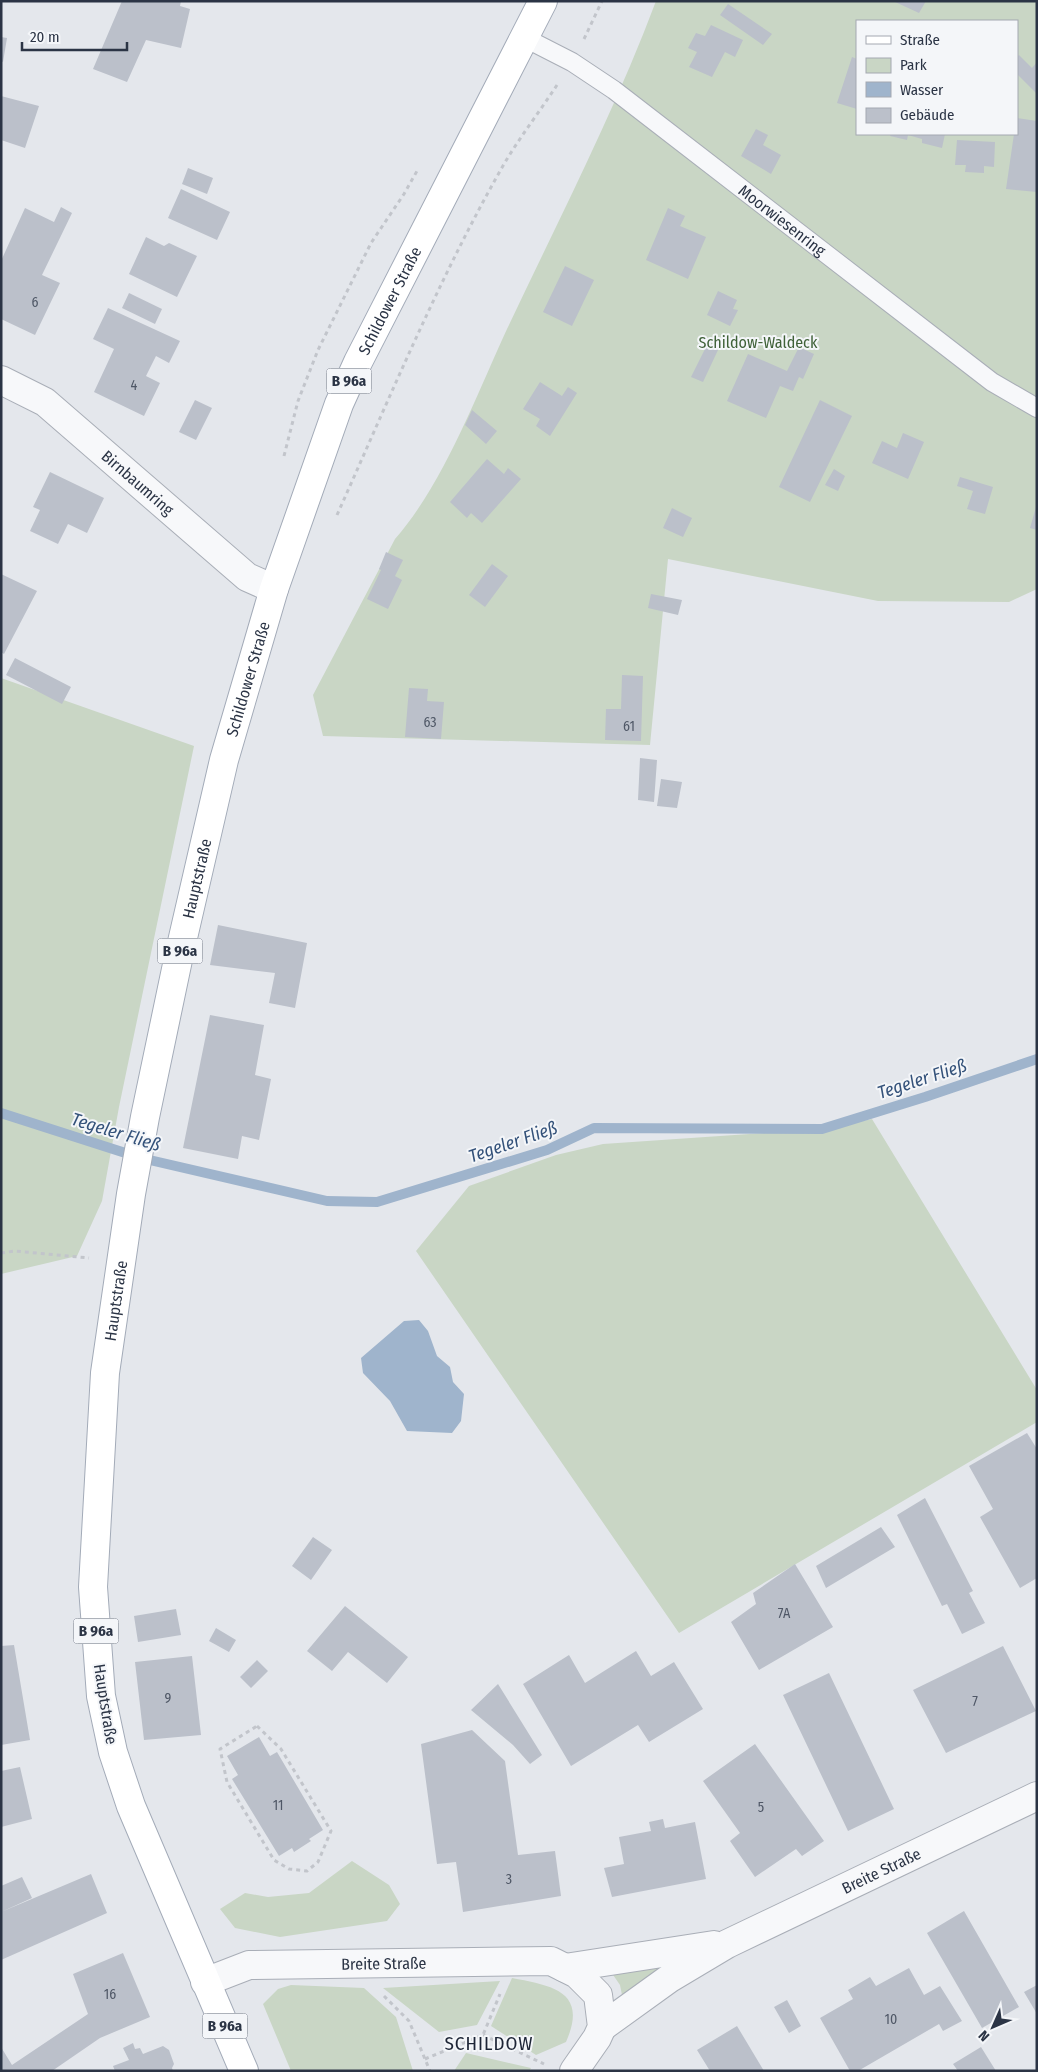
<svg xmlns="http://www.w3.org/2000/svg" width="1038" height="2072" viewBox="0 0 1038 2072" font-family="'Fira Sans Condensed',sans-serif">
  <rect width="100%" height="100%" fill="#e4e7ec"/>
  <path fill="#c9d6c5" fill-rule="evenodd" d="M 656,1 L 1037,1 L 1037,589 L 1009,602 L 878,601 L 668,559 L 650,745 L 323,736 L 313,695 L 395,539 C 444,483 476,396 507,329 C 558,221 614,113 656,1 ZM 857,21 L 1017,21 L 1017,134 L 857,134 Z
    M 1,678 L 194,746 L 119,1107 L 102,1201 L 77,1256 L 1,1274 Z
    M 872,1119 L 1037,1390 L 1037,1422 L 679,1633 L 416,1251 L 469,1186 L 556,1155 L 603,1144 L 822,1129 Z
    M 352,1861 L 389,1885 L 400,1904 L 387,1921 L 280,1937 L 235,1928 L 220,1909 L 245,1893 L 268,1897 L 309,1893 Z
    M 659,1965 L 663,1974 L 623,2000 L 620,1985 L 609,1969 Z
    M 512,1978 C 554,1986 588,1992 566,2042 L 536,2055 L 491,2026 Z
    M 500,1981 L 477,2025 L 439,2032 L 383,1988 Z
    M 291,1985 L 364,1988 L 396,2017 L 413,2071 L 291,2071 L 263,2004 L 278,1989 Z
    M 466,2053 L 531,2068 L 529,2071 L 454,2071 Z"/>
  <path fill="#9fb4cc" d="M 419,1320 L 428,1331 L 437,1356 L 450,1367 L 453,1382 L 464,1394 L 461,1421 L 452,1433 L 407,1431 L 390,1401 L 363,1373 L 361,1358 L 404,1321 Z"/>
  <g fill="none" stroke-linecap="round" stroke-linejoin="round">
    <path stroke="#9fb4cc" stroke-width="10" d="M 1,1113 L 141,1158 L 327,1201 L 377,1202 L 547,1150 L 594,1128 L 822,1129 L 925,1097 L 1037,1059"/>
  </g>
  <path fill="#bbc0ca" d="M 122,1 L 181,1 L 180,6 L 190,9 L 181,48 L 146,40 L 127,82 L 93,69 Z
    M 893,1 L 926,1 L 919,13 Z
    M 728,4 L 772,34 L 763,45 L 720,15 Z
    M 711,25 L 743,40 L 735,57 L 725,52 L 712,77 L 689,67 L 697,52 L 688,48 L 696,33 L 705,36 Z
    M 1,37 L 7,38 L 3,62 L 1,61 Z
    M 1019,55 L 1032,68 L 1037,62 L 1037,94 L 1017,74 L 1017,57 Z
    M 852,57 L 857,59 L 857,109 L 837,103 Z
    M 1,96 L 39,106 L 25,148 L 1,140 Z
    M 1017,118 L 1037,121 L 1037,192 L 1006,189 L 1014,134 L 1017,134 Z
    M 756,129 L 768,135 L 763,145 L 781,155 L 771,174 L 741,156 Z
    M 891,134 L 945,134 L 942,148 L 922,143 L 922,139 L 908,135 L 907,140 L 890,136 Z
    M 957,140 L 995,142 L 994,167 L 984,166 L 984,173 L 965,172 L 966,165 L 955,165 Z
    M 188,168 L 213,178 L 207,194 L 182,184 Z
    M 181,189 L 230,212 L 217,240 L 168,218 Z
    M 61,207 L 72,213 L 42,275 L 60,283 L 35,335 L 1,319 L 1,261 L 25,208 L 54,222 Z
    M 668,208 L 685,216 L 680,226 L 706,237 L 688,279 L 646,260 Z
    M 146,237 L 164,246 L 169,243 L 197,256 L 177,297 L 129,274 Z
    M 565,266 L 594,280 L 572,326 L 543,312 Z
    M 718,291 L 737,300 L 733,309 L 738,310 L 730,326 L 707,315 Z
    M 129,293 L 162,309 L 155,324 L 122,308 Z
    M 108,308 L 180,341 L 169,363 L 156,356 L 146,376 L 160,383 L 144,416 L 94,392 L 114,349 L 93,339 Z
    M 707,345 L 718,350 L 703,382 L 691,377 Z
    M 799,347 L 814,354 L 803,379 L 799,377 L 793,391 L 780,386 L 766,418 L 727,401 L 748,354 L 787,371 Z
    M 540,382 L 562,396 L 568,387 L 577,393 L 550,436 L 536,426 L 540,419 L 523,409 Z
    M 195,400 L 212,408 L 196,440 L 179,432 Z
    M 820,400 L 852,416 L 810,502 L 779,487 Z
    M 472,410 L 497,431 L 486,444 L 465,425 Z
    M 903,433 L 924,442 L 908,479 L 872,463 L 882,441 L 897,448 Z
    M 487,459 L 504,474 L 508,468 L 521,479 L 482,523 L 471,513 L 467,518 L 450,502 Z
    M 834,469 L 845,476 L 838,491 L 825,485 Z
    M 50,472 L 104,498 L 87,533 L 68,524 L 58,544 L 30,531 L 40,510 L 33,507 Z
    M 960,477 L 993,487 L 985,514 L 967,509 L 973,491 L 957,486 Z
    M 1036,507 L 1037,507 L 1037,530 L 1030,528 Z
    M 672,508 L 692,518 L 683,537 L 663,528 Z
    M 386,552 L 403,560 L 395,576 L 402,580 L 388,609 L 367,599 L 381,570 L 379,569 Z
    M 492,564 L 508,576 L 485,607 L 469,595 Z
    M 1,574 L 37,591 L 4,654 L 1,652 Z
    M 651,594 L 682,600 L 678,615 L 648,608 Z
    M 15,658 L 71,687 L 62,704 L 6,675 Z
    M 622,675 L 643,676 L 641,741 L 605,740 L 606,709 L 621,709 Z
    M 409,688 L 428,689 L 427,701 L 444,702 L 441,739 L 405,737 Z
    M 640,758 L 657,760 L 654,802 L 638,800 Z
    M 661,779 L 682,782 L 677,808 L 657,806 Z
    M 218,925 L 307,943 L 295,1008 L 269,1003 L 275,973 L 210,965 Z
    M 210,1015 L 264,1025 L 255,1075 L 271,1079 L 259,1140 L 242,1136 L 238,1159 L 183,1148 Z
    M 1027,1433 L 1037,1449 L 1037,1578 L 1020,1588 L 980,1517 L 993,1509 L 969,1466 Z
    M 925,1498 L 973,1591 L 969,1593 L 985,1623 L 962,1634 L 947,1604 L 942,1606 L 897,1515 Z
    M 881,1527 L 895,1547 L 826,1588 L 816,1566 Z
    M 313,1537 L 332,1550 L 311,1580 L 292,1566 Z
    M 795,1564 L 833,1627 L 759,1670 L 731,1622 L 756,1604 L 753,1593 Z
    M 345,1606 L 408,1657 L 387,1683 L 348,1652 L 332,1671 L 307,1651 Z
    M 176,1609 L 181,1635 L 138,1642 L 134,1616 Z
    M 216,1628 L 236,1640 L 229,1652 L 209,1641 Z
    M 14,1645 L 30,1740 L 1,1745 L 1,1646 Z
    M 1003,1646 L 1036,1711 L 946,1753 L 913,1690 Z
    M 636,1651 L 651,1676 L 674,1662 L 703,1709 L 649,1742 L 638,1725 L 571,1766 L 523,1684 L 569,1655 L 585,1683 Z
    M 192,1656 L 201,1735 L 144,1740 L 135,1662 Z
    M 257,1660 L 268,1671 L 251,1688 L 240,1677 Z
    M 829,1673 L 894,1809 L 848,1831 L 783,1695 Z
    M 498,1684 L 542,1755 L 530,1764 L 513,1745 L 471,1710 Z
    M 472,1730 L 505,1761 L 518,1855 L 555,1851 L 561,1896 L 463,1912 L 456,1862 L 437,1864 L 421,1744 Z
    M 259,1737 L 270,1756 L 277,1752 L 323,1830 L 309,1839 L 311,1841 L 294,1852 L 292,1848 L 279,1856 L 232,1779 L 238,1775 L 227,1756 Z
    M 755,1744 L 824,1841 L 802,1856 L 796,1849 L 755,1877 L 730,1841 L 740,1833 L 703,1781 Z
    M 20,1767 L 32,1819 L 1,1827 L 1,1771 Z
    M 663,1819 L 665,1828 L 695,1822 L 706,1879 L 612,1897 L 604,1868 L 624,1864 L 619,1837 L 651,1831 L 649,1822 Z
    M 91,1874 L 107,1913 L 1,1960 L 1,1912 Z
    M 22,1877 L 32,1898 L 1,1912 L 1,1886 Z
    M 964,1911 L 1019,2007 L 982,2028 L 927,1933 Z
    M 123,1953 L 150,2017 L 100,2038 L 52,2071 L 1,2071 L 1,2047 L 12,2065 L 88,2014 L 73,1974 Z
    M 909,1968 L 924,1995 L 940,1986 L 962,2021 L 943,2031 L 939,2024 L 858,2071 L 850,2071 L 820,2018 L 853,1999 L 848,1990 L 870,1977 L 876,1986 Z
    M 1037,1985 L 1037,2014 L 1024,1992 Z
    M 787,2000 L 801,2026 L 789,2033 L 774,2007 Z
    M 737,2026 L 764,2071 L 710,2071 L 697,2050 Z
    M 133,2043 L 135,2049 L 140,2048 L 143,2054 L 163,2046 L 169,2050 L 174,2064 L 172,2068 L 173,2071 L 115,2071 L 113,2066 L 129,2060 L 123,2048 Z
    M 981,2047 L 996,2071 L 958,2071 L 953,2064 Z"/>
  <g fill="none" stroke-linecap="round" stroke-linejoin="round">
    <defs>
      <g id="service">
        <path id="s1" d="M 525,38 L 572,62 L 614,90 L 992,382 L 1037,408"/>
      </g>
      <g id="minor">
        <path id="s2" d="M 1,380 L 45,402 L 247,577 L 274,589"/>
        <path d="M 565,1968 L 714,1945"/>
        <path id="s3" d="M 205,1982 L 249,1965 L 551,1961 L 577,1974 L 598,1995 L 602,2027 L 597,2038 L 574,2071"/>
        <path id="s4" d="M 602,2027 L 670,1978 L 727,1944 L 1037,1796"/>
      </g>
      <g id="primary">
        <path id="s5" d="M 244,2071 L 131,1806 L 113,1752 L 101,1696 L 93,1587 L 105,1373 L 131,1194 L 145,1117 L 179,955 L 224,760 L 274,589 L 339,404 L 358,362 L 543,1"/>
      </g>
    </defs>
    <use href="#service" stroke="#a9aeb7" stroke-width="20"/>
    <use href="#minor" stroke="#a9aeb7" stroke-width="30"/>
    <use href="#primary" stroke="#a3abb8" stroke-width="30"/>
    <path stroke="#c2c5cb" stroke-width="3" stroke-dasharray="4 4" stroke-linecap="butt" d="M 584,39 L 602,1
      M 284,456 L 298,401 L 318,350 L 371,243 L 404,194 L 417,171
      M 337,515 C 390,397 440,276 504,164 C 520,137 540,111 557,85
      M 1,1253 L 15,1251 L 89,1258
      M 257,1726 L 281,1749 L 331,1831 L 318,1862 L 307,1871 L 289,1869 L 274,1860 L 227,1782 L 220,1749 Z
      M 384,1996 L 409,2021 L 430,2071
      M 483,2035 L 544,2064
      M 425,2059 L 483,2035 L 500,1994"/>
    <use href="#service" stroke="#f7f8fa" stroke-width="18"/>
    <use href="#minor" stroke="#f7f8fa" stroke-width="28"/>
    <use href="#primary" stroke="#fff" stroke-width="28"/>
  </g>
  <g text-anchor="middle" stroke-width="4" stroke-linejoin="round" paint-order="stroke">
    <g font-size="14" fill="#4f5766">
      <text x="35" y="307">6</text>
      <text x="134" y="390">4</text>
      <text x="430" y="727">63</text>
      <text x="629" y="731">61</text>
      <text x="784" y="1618">7A</text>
      <text x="168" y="1703">9</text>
      <text x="975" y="1706">7</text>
      <text x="278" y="1810">11</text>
      <text x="761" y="1812">5</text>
      <text x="509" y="1884">3</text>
      <text x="110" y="1999">16</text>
      <text x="891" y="2024">10</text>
    </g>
    <g fill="#f4f6f9" stroke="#676e7b" stroke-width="1">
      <rect x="326.5" y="368.5" width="45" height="25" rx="4"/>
      <rect x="157.5" y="938.5" width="45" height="25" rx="4"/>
      <rect x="73.5" y="1618.5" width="45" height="25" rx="4"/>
      <rect x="202.5" y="2013.5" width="45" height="25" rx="4"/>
    </g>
    <g font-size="15" font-weight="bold" fill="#2b3445">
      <text x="349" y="386">B 96a</text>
      <text x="180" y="956">B 96a</text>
      <text x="96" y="1636">B 96a</text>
      <text x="225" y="2031">B 96a</text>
    </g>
    <g font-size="16" fill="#2b3445" stroke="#f4f6f9">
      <text dy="6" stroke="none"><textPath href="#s1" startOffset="316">Moorwiesenring</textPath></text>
      <text dy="6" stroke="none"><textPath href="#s5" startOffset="1840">Schildower Straße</textPath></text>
      <text dy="6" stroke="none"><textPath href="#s2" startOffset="172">Birnbaumring</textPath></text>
      <text dy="6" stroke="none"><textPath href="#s5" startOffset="1435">Schildower Straße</textPath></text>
      <text dy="6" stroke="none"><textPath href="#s5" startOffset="1229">Hauptstraße</textPath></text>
      <text dy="6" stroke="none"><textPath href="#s5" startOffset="799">Hauptstraße</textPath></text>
      <text transform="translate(106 1704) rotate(81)" y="6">Hauptstraße</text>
      <text dy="6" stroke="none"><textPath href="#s4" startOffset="321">Breite Straße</textPath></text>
      <text dy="6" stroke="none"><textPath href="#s3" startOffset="182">Breite Straße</textPath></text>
    </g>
    <g font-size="16" fill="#3f6138" stroke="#f4f6f9">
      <text x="758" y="348">Schildow-Waldeck</text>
    </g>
    <g font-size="18" font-style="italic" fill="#34527a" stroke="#f4f6f9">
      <text transform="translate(922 1079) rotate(-18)" y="6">Tegeler Fließ</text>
      <text transform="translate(116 1132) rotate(17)" y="6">Tegeler Fließ</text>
      <text transform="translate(513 1142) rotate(-19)" y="6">Tegeler Fließ</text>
    </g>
    <g font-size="19" letter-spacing="1" fill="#1d2536" stroke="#f4f6f9">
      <text x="489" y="2050">SCHILDOW</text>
    </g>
  </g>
  <rect width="1038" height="2072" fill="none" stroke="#2b3445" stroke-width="5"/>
  <rect x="856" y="20" width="162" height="115" fill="#f4f6f9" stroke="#a4a8b1"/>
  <rect x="866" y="36" width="25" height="8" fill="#ffffff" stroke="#a4a8b1"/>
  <text x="900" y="45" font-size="15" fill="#2b3445">Straße</text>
  <rect x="866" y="58" width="25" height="15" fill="#c9d6c5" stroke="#a4a8b1"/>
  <text x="900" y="70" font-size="15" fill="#2b3445">Park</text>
  <rect x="866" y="82" width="25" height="15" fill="#9fb4cc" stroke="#a4a8b1"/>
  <text x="900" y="95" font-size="15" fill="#2b3445">Wasser</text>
  <rect x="866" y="108" width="25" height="15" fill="#bbc0ca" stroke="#a4a8b1"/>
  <text x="900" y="120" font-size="15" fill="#2b3445">Gebäude</text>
  <g transform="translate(993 2027) rotate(225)" stroke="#f4f6f9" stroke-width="4" paint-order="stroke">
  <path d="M0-4L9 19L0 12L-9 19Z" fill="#2b3445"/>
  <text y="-8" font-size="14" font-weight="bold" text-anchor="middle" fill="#2b3445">N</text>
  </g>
  <path d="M22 42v8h105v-8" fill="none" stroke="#2b3445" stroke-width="2.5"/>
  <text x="30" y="42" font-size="15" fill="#2b3445" stroke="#f4f6f9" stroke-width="4" paint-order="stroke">20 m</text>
</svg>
